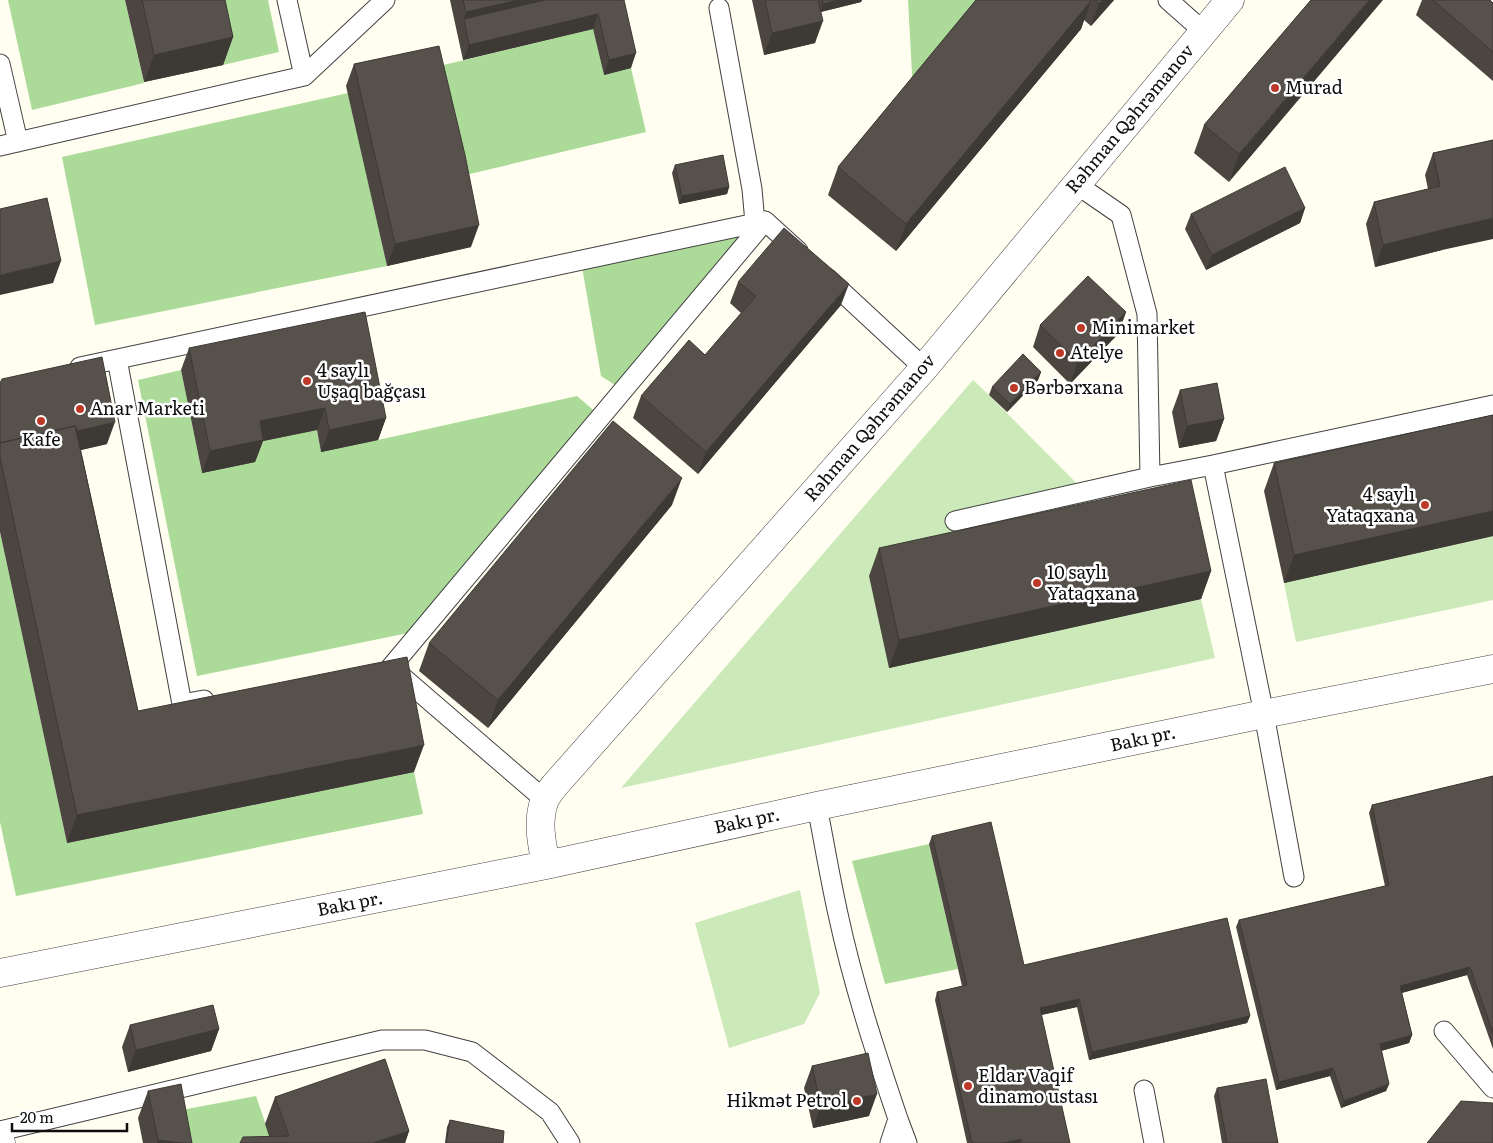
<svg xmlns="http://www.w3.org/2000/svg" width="1493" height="1143" viewBox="0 0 1493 1143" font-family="Literata,serif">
  <rect width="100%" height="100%" fill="#fffef0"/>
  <path fill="#cbe9b9" d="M 973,380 L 989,395 L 1115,522 L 889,668 L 1201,599 L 1215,658 L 621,788 Z
    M 1493,536 L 1493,600 L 1296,642 L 1284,583 Z
    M 800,890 L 820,993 L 804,1024 L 729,1048 L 695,923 Z"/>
  <path fill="#acda99" d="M 8,0 L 125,0 L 144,83 L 32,110 Z
    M 209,0 L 268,0 L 279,52 L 223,65 Z
    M 908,0 L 988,0 L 913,92 Z
    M 593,29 L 604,75 L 631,68 L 646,132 L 457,177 L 431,68 Z
    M 348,93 L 387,266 L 95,325 L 62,157 Z
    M 748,233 L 618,387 L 601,376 L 582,267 Z
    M 181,370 L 202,473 L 252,443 L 317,430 L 321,451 L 378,440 L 577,396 L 598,414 L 413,632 L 197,676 L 138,380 Z
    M 0,532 L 67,843 L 414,772 L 423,814 L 16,896 L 0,822 Z
    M 929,844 L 958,969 L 885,984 L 852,861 Z
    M 256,1096 L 272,1143 L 177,1143 L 171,1112 Z"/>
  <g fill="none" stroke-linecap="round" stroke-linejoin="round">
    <defs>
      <path id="service" d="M 1168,0 L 1203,31
        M 719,8 L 752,189 L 755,223
        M 0,64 L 18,142
        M 304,76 L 385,0
        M 0,146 L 304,76 L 287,0
        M 1076,184 L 1121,215 L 1147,314 L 1150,477 L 1213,465 L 1264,714 L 1294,877
        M 827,278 L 924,368
        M 117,359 L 182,704 L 204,700
        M 80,367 L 765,221 L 798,251
        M 1213,465 L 1493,405
        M 955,521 L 1150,477
        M 391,667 L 765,221
        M 393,669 L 545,800
        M 817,806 C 824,842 830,878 838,914 C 853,984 875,1051 898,1119
        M 1444,1031 L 1493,1088
        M 1144,1090 L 1154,1143
        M 0,1131 L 382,1040 L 425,1040 L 472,1052 L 550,1112 L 570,1143
        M 890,1143 L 898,1119 L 907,1143"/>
      <path id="minor" d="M 546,865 C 542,844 537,823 544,802 C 546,796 551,790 555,785 L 924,368 L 1230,0
        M 0,973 L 546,865 L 817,806 L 1264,714 L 1493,669"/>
      <path id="tertiary" d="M 0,1140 L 1,1143"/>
    </defs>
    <use href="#service" stroke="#414141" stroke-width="21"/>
    <use href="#minor" stroke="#414141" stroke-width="29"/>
    <use href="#tertiary" stroke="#414141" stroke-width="29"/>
    <use href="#service" stroke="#fff" stroke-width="19"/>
    <use href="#minor" stroke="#fff" stroke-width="28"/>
    <use href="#tertiary" stroke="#fff" stroke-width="28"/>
  </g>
  <path fill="#4b4640" d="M 125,0 L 225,0 L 233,37 L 223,65 L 144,82 Z
    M 450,0 L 624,0 L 631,68 L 604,75 L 593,29 L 463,60 Z
    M 752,0 L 862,0 L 861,2 L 821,12 L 815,43 L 764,55 Z
    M 976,0 L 1114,0 L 1091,26 L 1084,20 L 1081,29 L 896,251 L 828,195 L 838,167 Z
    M 1311,0 L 1229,182 L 1194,153 L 1204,125 Z
    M 1422,0 L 1490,0 L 1493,3 L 1493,81 L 1416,15 Z
    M 354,64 L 471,247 L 387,266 L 346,86 Z
    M 1493,140 L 1442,250 L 1375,267 L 1366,224 L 1374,202 L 1428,189 L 1425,175 L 1433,153 Z
    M 675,165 L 729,187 L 727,194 L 679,204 L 672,173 Z
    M 1305,208 L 1300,223 L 1206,270 L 1185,229 L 1191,214 Z
    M 738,282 L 841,305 L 698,474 L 633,418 L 641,396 L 705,355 L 741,313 L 730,303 Z
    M 1126,312 L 1118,334 L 1070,384 L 1033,347 L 1040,325 Z
    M 189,348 L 386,418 L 378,440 L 321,452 L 317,430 L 263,441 L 255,462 L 202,473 L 181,370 Z
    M 1041,372 L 1038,380 L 1007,412 L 989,395 L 992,387 Z
    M 0,383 L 107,444 L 81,450 L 138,711 L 414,772 L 67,843 L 0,532 Z
    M 1180,390 L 1224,419 L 1216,441 L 1179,448 L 1172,412 Z
    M 1493,415 L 1493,536 L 1284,583 L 1264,491 L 1274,463 Z
    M 672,505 L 488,728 L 419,671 L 429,643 Z
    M 879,548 L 1211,571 L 1201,599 L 889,668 L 869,576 Z
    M 1493,776 L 1493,1049 L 1467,975 L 1402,993 L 1412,1035 L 1409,1043 L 1381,1051 L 1389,1084 L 1386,1091 L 1341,1108 L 1330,1076 L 1276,1090 L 1236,927 L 1239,920 L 1385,886 L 1369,813 L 1372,805 Z
    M 932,836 L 1024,965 L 1250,1016 L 1247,1023 L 1089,1060 L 1077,1007 L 1041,1015 L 1070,1143 L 967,1143 L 935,1000 L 937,992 L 962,986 L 929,844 Z
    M 130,1025 L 219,1029 L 211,1051 L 128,1072 L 122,1047 Z
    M 812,1066 L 869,1116 L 813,1128 L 804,1088 Z
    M 1217,1088 L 1278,1143 L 1222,1143 L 1214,1096 Z
    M 148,1091 L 192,1143 L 143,1143 L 138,1118 Z
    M 275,1097 L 409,1131 L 405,1143 L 240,1143 L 269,1136 L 265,1124 Z
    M 450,1120 L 503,1143 L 445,1143 L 447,1127 Z"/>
  <path fill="#3d3934" d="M 518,0 L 606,0 L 464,19 L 466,12 Z
    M 839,0 L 862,0 L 861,2 L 820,12 L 823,4 Z
    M 1103,0 L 1114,0 L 1091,26 L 1099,4 Z
    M 1369,0 L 1383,0 L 1229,182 L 1239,154 Z
    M 1091,1 L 1081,29 L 896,251 L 906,224 Z
    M 598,14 L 593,29 L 463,60 L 469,45 Z
    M 823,21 L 815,43 L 764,55 L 772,33 Z
    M 233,37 L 223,65 L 144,82 L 154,55 Z
    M 636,53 L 631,68 L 604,75 L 609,60 Z
    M 729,187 L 727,194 L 679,204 L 682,196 Z
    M 1305,208 L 1300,223 L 1206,270 L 1212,255 Z
    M 1493,218 L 1493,239 L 1442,250 L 1375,267 L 1383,245 L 1450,228 Z
    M 479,225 L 471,247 L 387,266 L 395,244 Z
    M 61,261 L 53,283 L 0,295 L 0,275 Z
    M 849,284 L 841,305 L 698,474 L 706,452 Z
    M 1126,312 L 1118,334 L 1070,384 L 1078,362 Z
    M 1041,372 L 1038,380 L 1007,412 L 1010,404 Z
    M 325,408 L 317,430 L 263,441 L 255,462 L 202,473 L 210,451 L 260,421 Z
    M 386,418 L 378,440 L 321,452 L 329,430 Z
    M 1224,419 L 1216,441 L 1179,448 L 1187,426 Z
    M 115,422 L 107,444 L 2,468 L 0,448 Z
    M 682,478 L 672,505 L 488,728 L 498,700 Z
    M 1493,511 L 1493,536 L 1284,583 L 1294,555 Z
    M 1211,571 L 1201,599 L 889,668 L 899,640 Z
    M 424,745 L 414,772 L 67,843 L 77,815 Z
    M 1470,967 L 1467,975 L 1397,994 L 1400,986 Z
    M 1079,999 L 1077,1007 L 1037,1016 L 1040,1008 Z
    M 1250,1016 L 1247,1023 L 1089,1060 L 1092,1052 Z
    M 219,1029 L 211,1051 L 128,1072 L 136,1050 Z
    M 1412,1035 L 1409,1043 L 1377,1052 L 1380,1044 Z
    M 1333,1068 L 1330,1076 L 1276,1090 L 1279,1082 Z
    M 1389,1084 L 1386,1091 L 1341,1108 L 1344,1101 Z
    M 877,1094 L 869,1116 L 813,1128 L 821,1106 Z
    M 409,1131 L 405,1143 L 373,1143 Z
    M 1021,1139 L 1020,1143 L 1004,1143 Z
    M 158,1140 L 181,1143 L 157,1143 Z"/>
  <path fill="#57514b" stroke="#3d3934" d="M 142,0 L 225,0 L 233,37 L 154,55 Z
    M 463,0 L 518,0 L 466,12 Z
    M 545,0 L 624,0 L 636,53 L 609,60 L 598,14 L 469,45 L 464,19 Z
    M 765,0 L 818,0 L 823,21 L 772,33 Z
    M 822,0 L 839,0 L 823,4 Z
    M 976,0 L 1090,0 L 1091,1 L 906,224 L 838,167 Z
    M 1094,0 L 1103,0 L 1099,4 Z
    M 1311,0 L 1369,0 L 1239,154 L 1204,125 Z
    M 1433,0 L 1490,0 L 1493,3 L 1493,52 Z
    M 439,46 L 465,155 L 479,225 L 395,244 L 354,64 Z
    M 1493,140 L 1493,218 L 1450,228 L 1383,245 L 1374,202 L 1440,186 L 1433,153 Z
    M 723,155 L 729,187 L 682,196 L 675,165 Z
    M 1285,167 L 1305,208 L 1212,255 L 1191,214 Z
    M 47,198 L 61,261 L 0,275 L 0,209 Z
    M 784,228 L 849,284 L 706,452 L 641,396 L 689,340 L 705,355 L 756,296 L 738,282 Z
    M 1088,276 L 1126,312 L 1078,362 L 1040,325 Z
    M 365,312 L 386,418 L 329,430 L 325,408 L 260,421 L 263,440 L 210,451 L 189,348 Z
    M 1023,354 L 1041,372 L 1010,404 L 992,387 Z
    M 102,357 L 115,422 L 77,431 L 75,426 L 0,443 L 0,383 L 2,379 Z
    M 1217,383 L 1224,419 L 1187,426 L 1180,390 Z
    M 1493,415 L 1493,511 L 1294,555 L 1274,463 Z
    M 613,421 L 682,478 L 498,700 L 429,643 Z
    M 75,426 L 138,711 L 407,657 L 424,745 L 77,815 L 0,457 L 0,443 Z
    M 1191,480 L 1211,571 L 899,640 L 879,548 Z
    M 1493,776 L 1493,1033 L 1470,967 L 1400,986 L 1412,1035 L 1380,1044 L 1389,1084 L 1344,1101 L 1333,1068 L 1279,1082 L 1239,920 L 1389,885 L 1372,805 Z
    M 991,822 L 1024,965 L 1227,918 L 1250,1016 L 1092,1052 L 1079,999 L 1040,1008 L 1070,1143 L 1022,1143 L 1021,1139 L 1004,1143 L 972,1143 L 937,992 L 967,985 L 932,836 Z
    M 213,1005 L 219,1029 L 136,1050 L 130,1025 Z
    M 868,1053 L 877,1094 L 821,1106 L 812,1066 Z
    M 385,1059 L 409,1131 L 373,1143 L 240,1143 L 243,1137 L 289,1136 L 275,1097 Z
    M 1266,1079 L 1278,1143 L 1227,1143 L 1217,1088 Z
    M 181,1084 L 192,1143 L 181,1143 L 158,1140 L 148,1091 Z
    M 1461,1101 L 1493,1103 L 1493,1143 L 1427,1143 Z
    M 450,1120 L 504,1131 L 503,1143 L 446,1143 Z"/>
  <g fill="#be3827" stroke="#fff" stroke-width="2">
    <circle cx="1275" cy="88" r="5"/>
    <circle cx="1081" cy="328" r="5"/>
    <circle cx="1060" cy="353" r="5"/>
    <circle cx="307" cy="381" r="5"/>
    <circle cx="1014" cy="388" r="5"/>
    <circle cx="80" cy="409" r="5"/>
    <circle cx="41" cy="421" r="5"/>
    <circle cx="1425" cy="505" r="5"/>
    <circle cx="1037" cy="583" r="5"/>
    <circle cx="968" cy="1086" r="5"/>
    <circle cx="857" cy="1101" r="5"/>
  </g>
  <g text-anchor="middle" stroke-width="5" stroke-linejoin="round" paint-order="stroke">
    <g font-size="18" fill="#0e0e0e" stroke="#fff" text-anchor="start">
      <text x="1285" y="94">Murad</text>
      <text x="1091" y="334">Minimarket</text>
      <text x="1070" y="359">Atelye</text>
      <text x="317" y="377">4 saylı<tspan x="317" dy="21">Uşaq bağçası</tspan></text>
      <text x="1024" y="394">Bərbərxana</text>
      <text x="90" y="415">Anar Marketi</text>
      <text x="41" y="446" text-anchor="middle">Kafe</text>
      <text x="1415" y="501" text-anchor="end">4 saylı<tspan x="1415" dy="21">Yataqxana</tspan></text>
      <text x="1047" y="579">10 saylı<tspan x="1047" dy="21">Yataqxana</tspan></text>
      <text x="978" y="1082">Eldar Vaqif<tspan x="978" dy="21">dinamo ustası</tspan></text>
      <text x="847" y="1107" text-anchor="end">Hikmət Petrol</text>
    </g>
    <g font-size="18" fill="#0e0e0e" stroke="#fff">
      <text transform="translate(1130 119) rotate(-50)" y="6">Rəhman Qəhrəmanov</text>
      <text transform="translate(870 428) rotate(-49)" y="6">Rəhman Qəhrəmanov</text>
      <text transform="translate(1143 739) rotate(-12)" y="6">Bakı pr.</text>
      <text transform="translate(747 821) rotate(-12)" y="6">Bakı pr.</text>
      <text transform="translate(350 904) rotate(-11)" y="6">Bakı pr.</text>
    </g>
  </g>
  <path d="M12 1123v8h115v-8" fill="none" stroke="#0e0e0e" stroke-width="2.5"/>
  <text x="20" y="1123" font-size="15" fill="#0e0e0e" stroke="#ffffff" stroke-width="4" paint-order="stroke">20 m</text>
</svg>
